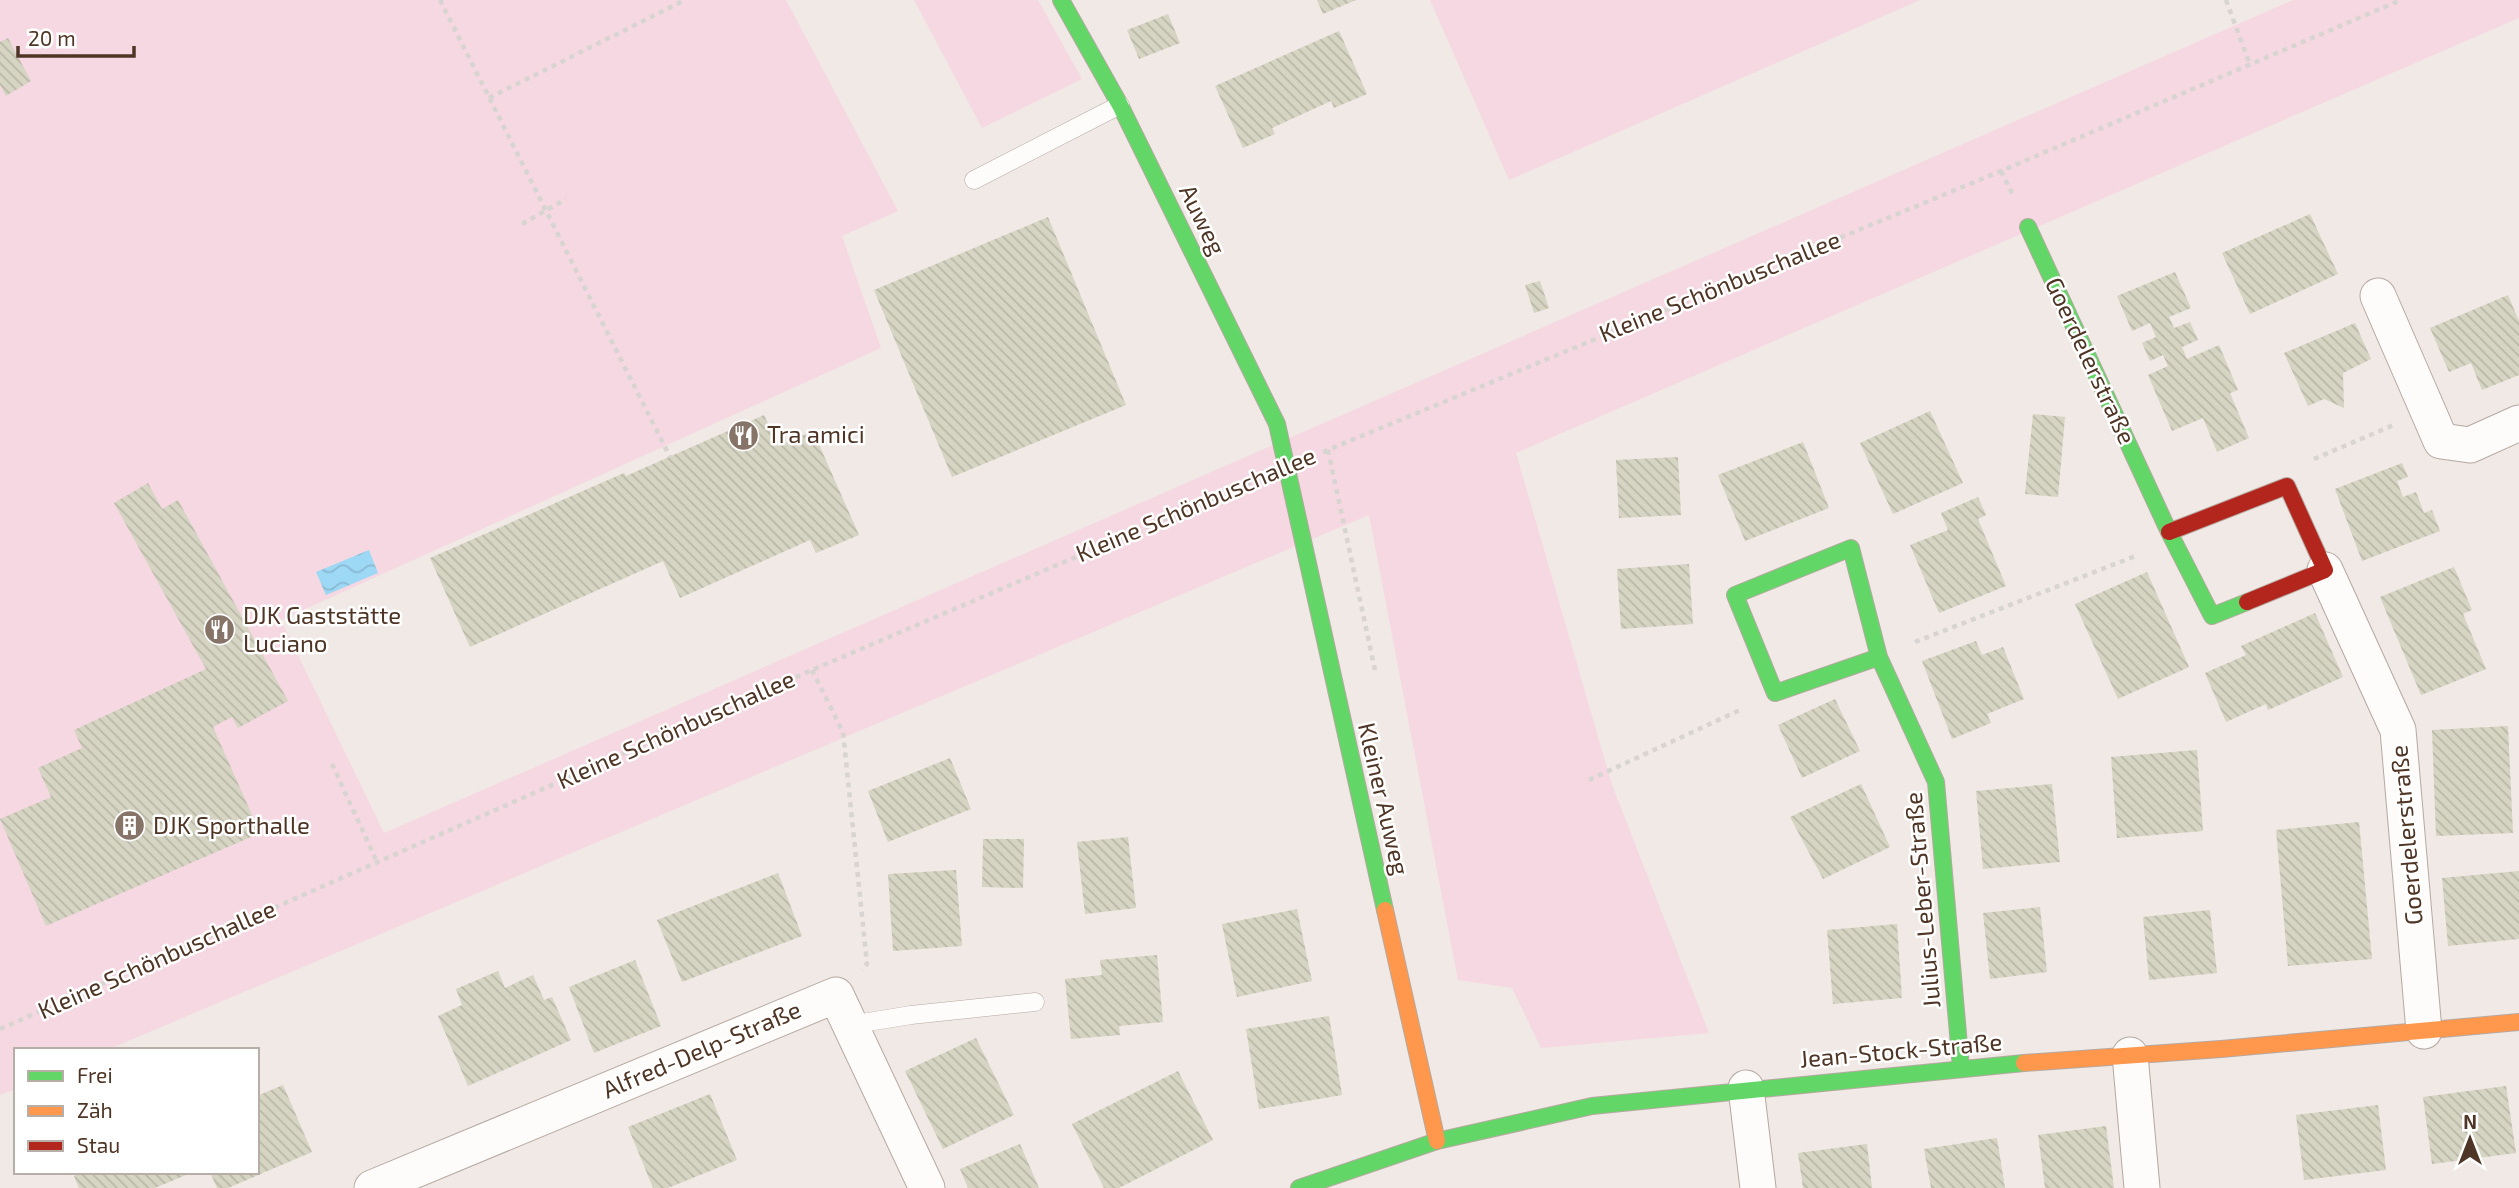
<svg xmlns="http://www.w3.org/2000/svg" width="2519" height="1188" viewBox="0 0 2519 1188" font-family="'Exo 2',sans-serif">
  <defs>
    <pattern id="water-waves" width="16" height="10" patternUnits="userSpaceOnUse" patternTransform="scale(1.75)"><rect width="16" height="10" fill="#9dd8f5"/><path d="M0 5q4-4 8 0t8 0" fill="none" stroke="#89bad2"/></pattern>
    <pattern id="building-back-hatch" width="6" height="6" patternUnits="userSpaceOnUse" patternTransform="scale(1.75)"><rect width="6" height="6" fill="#d6d4c2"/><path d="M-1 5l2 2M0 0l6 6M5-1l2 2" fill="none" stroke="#b9b7a7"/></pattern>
  </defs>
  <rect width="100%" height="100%" fill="#f0e9e5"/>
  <path fill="#f6d8e2" d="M 0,0 L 786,0 L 898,211 L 842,236 L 881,348 L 281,620 L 384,833 L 2293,0 L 2519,0 L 2519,18 L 1516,453 L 1612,785 L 1709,1033 L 1541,1048 L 1512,988 L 1458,980 L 1369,515 L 107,1050 L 16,1050 L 16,1089 L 0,1095 Z
    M 914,0 L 1038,0 L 1082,79 L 982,128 Z
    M 1430,0 L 1920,0 L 1509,180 Z"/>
  <path fill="url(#water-waves)" d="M 369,550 L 378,573 L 326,595 L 316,572 Z"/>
  <path fill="url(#building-back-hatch)" d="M 1317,0 L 1356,0 L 1323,14 Z
    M 1168,14 L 1180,43 L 1139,59 L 1127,30 Z
    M 1339,31 L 1367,94 L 1334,108 L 1331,101 L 1272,128 L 1275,134 L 1243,148 L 1215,86 Z
    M 8,38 L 31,81 L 6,96 L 0,85 L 0,42 Z
    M 2310,214 L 2338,274 L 2250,314 L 2222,253 Z
    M 1048,217 L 1126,405 L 952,477 L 874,290 Z
    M 2175,272 L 2191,308 L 2169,317 L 2174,328 L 2190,322 L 2198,340 L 2182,347 L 2187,359 L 2219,345 L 2238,390 L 2230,393 L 2249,438 L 2217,452 L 2203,418 L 2172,431 L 2148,375 L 2168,366 L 2163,355 L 2150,361 L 2142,343 L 2156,337 L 2150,323 L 2132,331 L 2117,296 Z
    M 1540,281 L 1549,308 L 1534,313 L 1525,285 Z
    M 2508,295 L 2519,321 L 2519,375 L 2482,390 L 2471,363 L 2449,372 L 2430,328 Z
    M 2355,323 L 2371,359 L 2343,373 L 2344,408 L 2324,399 L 2308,406 L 2284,353 Z
    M 1930,411 L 1963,483 L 1893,514 L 1860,443 Z
    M 2033,414 L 2065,417 L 2058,497 L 2025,494 Z
    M 764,415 L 778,446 L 813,431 L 859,535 L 816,553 L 810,540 L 680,598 L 663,561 L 470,647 L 430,558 L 624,473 L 626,476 Z
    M 1803,442 L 1829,508 L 1745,541 L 1718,475 Z
    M 1678,457 L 1681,515 L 1619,518 L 1616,460 Z
    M 2402,463 L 2408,477 L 2397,481 L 2403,497 L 2416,492 L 2424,513 L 2432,510 L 2440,531 L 2362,561 L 2335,489 Z
    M 148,483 L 162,509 L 178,500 L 288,701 L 238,728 L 232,717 L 213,727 L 260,833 L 46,926 L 0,819 L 51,797 L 38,768 L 82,748 L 74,730 L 206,669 L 114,503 Z
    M 1978,497 L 1986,515 L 1978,519 L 2006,586 L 1939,613 L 1910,545 L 1948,530 L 1941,513 Z
    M 1689,564 L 1693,624 L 1621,629 L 1617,569 Z
    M 2454,567 L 2472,610 L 2463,614 L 2486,669 L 2421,695 L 2380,597 Z
    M 2147,572 L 2189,667 L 2118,699 L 2075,604 Z
    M 2315,613 L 2343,677 L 2268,710 L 2266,704 L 2226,722 L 2205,673 L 2246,655 L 2241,646 Z
    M 1976,641 L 1982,655 L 2003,647 L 2024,699 L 1987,714 L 1991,723 L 1952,739 L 1922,661 Z
    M 1835,699 L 1860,751 L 1802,778 L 1778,725 Z
    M 2508,726 L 2513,833 L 2436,836 L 2432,730 Z
    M 2197,750 L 2203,831 L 2117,838 L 2111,757 Z
    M 950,758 L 971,809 L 888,842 L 868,791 Z
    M 1861,784 L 1890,847 L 1823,879 L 1790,817 Z
    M 2052,784 L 2060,862 L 1983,869 L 1976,791 Z
    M 2359,822 L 2372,959 L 2288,966 L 2276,830 Z
    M 1128,837 L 1136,908 L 1085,914 L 1077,842 Z
    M 983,839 L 1024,839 L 1023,888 L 982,887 Z
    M 956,870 L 962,946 L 893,951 L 888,874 Z
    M 2519,871 L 2519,939 L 2448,946 L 2442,878 Z
    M 778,873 L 802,936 L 682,982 L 657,920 Z
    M 2040,907 L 2047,972 L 1990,979 L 1983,913 Z
    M 1297,909 L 1312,981 L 1237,997 L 1222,924 Z
    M 2210,910 L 2217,973 L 2149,980 L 2143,917 Z
    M 1897,924 L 1902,998 L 1833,1004 L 1827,930 Z
    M 1157,955 L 1163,1022 L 1119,1026 L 1120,1035 L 1071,1039 L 1065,979 L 1102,975 L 1100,960 Z
    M 635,960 L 661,1026 L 594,1053 L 569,987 Z
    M 498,971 L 505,988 L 533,975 L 544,1000 L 552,997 L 571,1040 L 468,1086 L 438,1016 L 462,1005 L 456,989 Z
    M 1329,1016 L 1342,1095 L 1259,1109 L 1246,1029 Z
    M 976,1038 L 1014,1115 L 943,1149 L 905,1071 Z
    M 1178,1071 L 1213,1140 L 1119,1188 L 1104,1188 L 1072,1124 Z
    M 283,1085 L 312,1152 L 228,1188 L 217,1188 L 210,1172 L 257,1172 L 257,1096 Z
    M 2506,1086 L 2516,1153 L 2432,1164 L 2423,1097 Z
    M 710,1094 L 737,1160 L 668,1188 L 653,1188 L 628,1127 Z
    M 2378,1105 L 2386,1170 L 2304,1180 L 2296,1115 Z
    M 2106,1126 L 2114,1188 L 2045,1188 L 2038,1135 Z
    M 1997,1138 L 2005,1188 L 1931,1188 L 1924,1149 Z
    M 1020,1144 L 1039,1188 L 968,1188 L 960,1169 Z
    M 1867,1144 L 1872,1188 L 1803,1188 L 1798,1153 Z
    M 83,1172 L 185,1172 L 186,1175 L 155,1188 L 79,1188 L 74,1176 Z"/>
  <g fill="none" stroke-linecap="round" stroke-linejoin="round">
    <defs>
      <path id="lane" d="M 974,180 L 1120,105
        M 850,1025 L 911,1015 L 1035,1002"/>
      <path id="street" d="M 2378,296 L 2441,441 L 2470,445 L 2519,423
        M 2325,570 L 2398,730 L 2424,1031
        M 2130,1055 L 2142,1188
        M 1746,1088 L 1758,1188
        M 372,1188 L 836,995 L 927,1188"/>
      <path id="fast" d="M 1061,0 L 1120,105 L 1277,424 L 1385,910
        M 2028,227 L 2169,532 L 2212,616 L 2247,602
        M 1879,657 L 1775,693 L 1735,595 L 1851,548 L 1879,657 L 1936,782 L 1961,1068
        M 1299,1188 L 1437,1141 L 1592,1106 L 2024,1063"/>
      <path id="slow" d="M 1385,910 L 1437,1141
        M 2024,1063 L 2221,1049 L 2519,1022"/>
      <path id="jam" d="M 2169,532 L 2287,486 L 2325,570 L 2247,602"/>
    </defs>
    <use href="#lane" stroke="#b6a8a0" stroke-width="19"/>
    <use href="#street" stroke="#b6a8a0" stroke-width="37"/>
    <use href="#fast" stroke="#b6a8a0" stroke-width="18"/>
    <use href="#slow" stroke="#b6a8a0" stroke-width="18"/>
    <use href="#jam" stroke="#b6a8a0" stroke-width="18"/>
    <path stroke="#d7d4d1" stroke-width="4.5" stroke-dasharray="5 5" stroke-linecap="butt" d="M 440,0 L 670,457
      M 2226,0 L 2250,65
      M 489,98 L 685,0
      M 2001,171 L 2013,195
      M 522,224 L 566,199
      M 1328,450 L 1376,675
      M 1323,452 L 2001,171 L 2401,0
      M 2314,459 L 2396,424
      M 1915,642 L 2138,555
      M 812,670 L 843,732 L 867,964 L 862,970
      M 332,764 L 377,862
      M 1589,780 L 1740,710
      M 0,1029 L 812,670 L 1251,482"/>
    <use href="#lane" stroke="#fdfcfb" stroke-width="18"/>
    <use href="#street" stroke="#fdfcfb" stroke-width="35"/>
    <use href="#fast" stroke="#63d668" stroke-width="16"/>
    <use href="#slow" stroke="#ff974d" stroke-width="16"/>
    <use href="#jam" stroke="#b3261e" stroke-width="16"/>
  </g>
  <defs>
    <symbol id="restaurant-disc" viewBox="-11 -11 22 22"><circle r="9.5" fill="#877468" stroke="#fff"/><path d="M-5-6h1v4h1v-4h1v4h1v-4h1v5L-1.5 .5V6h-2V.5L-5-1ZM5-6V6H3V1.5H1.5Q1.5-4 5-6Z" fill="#fff"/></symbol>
    <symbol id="building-disc" viewBox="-11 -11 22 22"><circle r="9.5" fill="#877468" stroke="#fff"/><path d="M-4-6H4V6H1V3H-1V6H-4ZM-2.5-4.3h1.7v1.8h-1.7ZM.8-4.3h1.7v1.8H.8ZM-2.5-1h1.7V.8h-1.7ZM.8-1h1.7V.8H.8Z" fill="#fff"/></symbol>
  </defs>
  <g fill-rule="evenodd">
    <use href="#restaurant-disc" x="726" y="418" width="35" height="35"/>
    <use href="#restaurant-disc" x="202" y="612" width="35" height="35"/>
    <use href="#building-disc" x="112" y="808" width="35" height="35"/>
  </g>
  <g text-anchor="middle" stroke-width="5" stroke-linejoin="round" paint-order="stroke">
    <g font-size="24" fill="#4e3525" stroke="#fff">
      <text transform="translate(1202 220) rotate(64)" y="8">Auweg</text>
      <text transform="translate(1720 287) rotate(-22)" y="8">Kleine Schönbuschallee</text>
      <text transform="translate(2090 361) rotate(65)" y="8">Goerdelerstraße</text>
      <text transform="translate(1196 505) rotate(-23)" y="8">Kleine Schönbuschallee</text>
      <text transform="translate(676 730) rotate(-24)" y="8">Kleine Schönbuschallee</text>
      <text transform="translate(1383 799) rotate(77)" y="8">Kleiner Auweg</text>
      <text transform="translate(2407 835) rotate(-95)" y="8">Goerdelerstraße</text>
      <text transform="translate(1923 900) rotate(-95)" y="8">Julius-Leber-Straße</text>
      <text transform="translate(157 960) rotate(-24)" y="8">Kleine Schönbuschallee</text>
      <text transform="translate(702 1050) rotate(-23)" y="8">Alfred-Delp-Straße</text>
      <text transform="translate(1901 1051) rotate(-5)" y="8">Jean-Stock-Straße</text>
    </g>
    <g font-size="24" fill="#4e3525" stroke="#fff" text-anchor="start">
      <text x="767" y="443">Tra amici</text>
      <text x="243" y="624">DJK Gaststätte<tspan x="243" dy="28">Luciano</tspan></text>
      <text x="153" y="834">DJK Sporthalle</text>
    </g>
  </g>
  <rect x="14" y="1048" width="245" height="126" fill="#ffffff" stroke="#b8aea8" stroke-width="2"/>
  <rect x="28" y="1071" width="35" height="10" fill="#63d668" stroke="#b8aea8" stroke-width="2"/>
  <text x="77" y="1083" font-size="21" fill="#4e3525">Frei</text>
  <rect x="28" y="1106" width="35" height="10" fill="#ff974d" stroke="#b8aea8" stroke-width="2"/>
  <text x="77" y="1118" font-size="21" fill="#4e3525">Zäh</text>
  <rect x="28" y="1141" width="35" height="10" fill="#b3261e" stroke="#b8aea8" stroke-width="2"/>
  <text x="77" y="1153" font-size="21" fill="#4e3525">Stau</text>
  <g transform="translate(2470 1139)" stroke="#ffffff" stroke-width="5" paint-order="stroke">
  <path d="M0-5L12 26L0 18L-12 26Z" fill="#4e3525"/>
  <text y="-10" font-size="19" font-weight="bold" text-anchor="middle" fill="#4e3525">N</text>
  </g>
  <path d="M18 46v10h116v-10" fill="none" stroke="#4e3525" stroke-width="3.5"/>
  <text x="28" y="46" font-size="21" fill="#4e3525" stroke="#ffffff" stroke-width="5" paint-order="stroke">20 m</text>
</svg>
